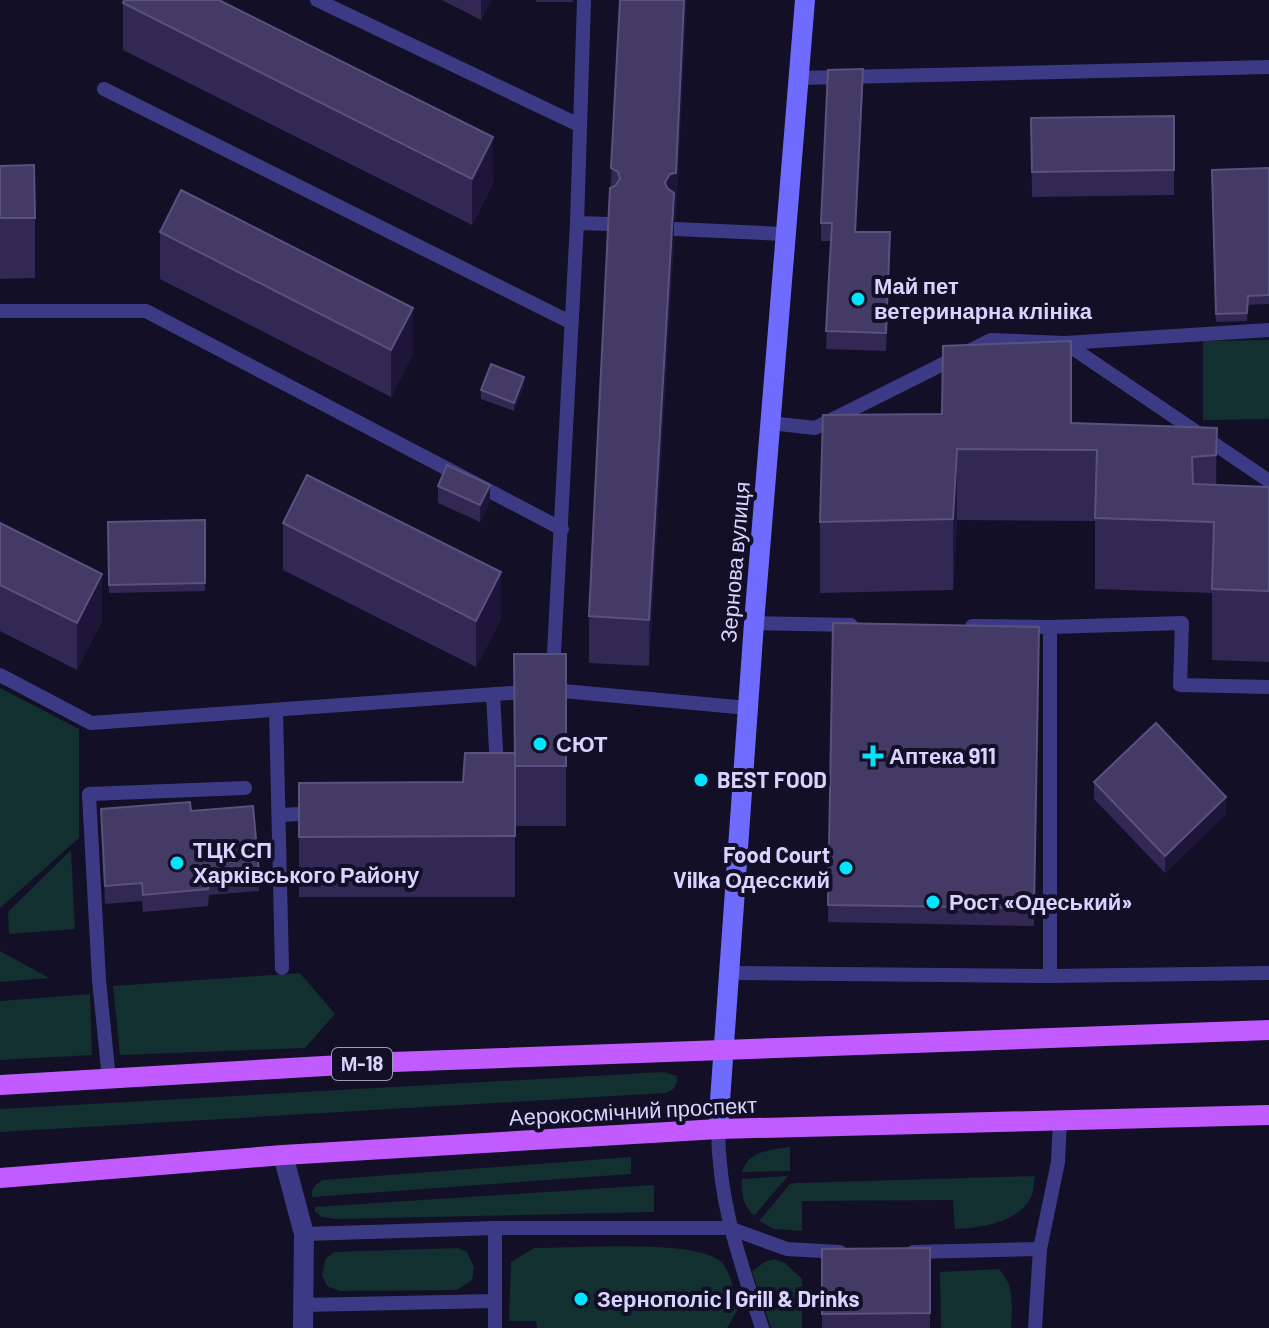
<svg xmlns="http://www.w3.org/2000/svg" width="1269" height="1328" viewBox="0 0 1269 1328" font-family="Barlow,sans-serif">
  <rect width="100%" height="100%" fill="#130f26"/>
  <path fill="#12302f" d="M 1269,340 L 1269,419 L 1203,420 L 1203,341 Z
    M 0,688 L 79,729 L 79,838 L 0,908 Z
    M 71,850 L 75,929 L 9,934 L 8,912 Z
    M 0,951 L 49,978 L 0,982 Z
    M 300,973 L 335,1014 L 305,1048 L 120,1055 L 113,986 Z
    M 90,994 L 92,1055 L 0,1060 L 0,1001 Z
    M 663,1072 L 677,1076 C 677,1087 674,1090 665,1093 L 0,1132 L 0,1109 Z
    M 790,1147 L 790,1171 L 742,1172 C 749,1150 771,1150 790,1147 Z
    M 631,1157 L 631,1174 L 312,1197 C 311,1188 316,1184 323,1180 Z
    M 788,1176 L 754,1216 C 743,1205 741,1194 742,1179 Z
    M 1035,1176 C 1034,1181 1034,1189 1032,1195 C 1022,1222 979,1228 955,1229 L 953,1200 L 802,1201 L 802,1231 L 774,1229 L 759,1221 L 790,1184 L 797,1183 Z
    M 654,1185 L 654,1212 L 336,1219 L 322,1217 L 315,1212 L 315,1207 Z
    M 458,1248 L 467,1252 L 474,1267 L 472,1280 L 457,1290 L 340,1291 L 327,1286 L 322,1275 L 326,1258 L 334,1252 Z
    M 534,1248 C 571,1248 696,1239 720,1261 C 731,1270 734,1293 739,1307 L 727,1328 L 537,1328 L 536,1321 L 509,1321 L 511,1262 Z
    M 774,1259 L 785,1263 L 802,1279 L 802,1328 L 771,1328 L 752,1272 L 764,1262 Z
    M 999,1269 C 1015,1286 1012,1306 1011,1328 L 941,1328 L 940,1272 Z"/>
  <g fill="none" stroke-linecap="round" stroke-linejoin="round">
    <path stroke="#3d3a85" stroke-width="14" d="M 317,0 L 579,125
      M 800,78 L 1269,67
      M 104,89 L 570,322
      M 577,223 L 610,224
      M 675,229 L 784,234
      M 0,311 L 146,311 L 562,529
      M 1065,343 L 1269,330
      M 770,423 L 815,428 L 991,340 L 1065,343 L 1269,481
      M 754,623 L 851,625
      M 972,626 L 1050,627 L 1050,976
      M 1050,627 L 1182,623 L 1180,685 L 1269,687
      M 553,671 L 577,223 L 584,0
      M 0,675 L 91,723 L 552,690 L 748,708
      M 493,694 L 497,769
      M 276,710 L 282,968
      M 280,815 L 317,813
      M 731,973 L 1050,976 L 1269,973
      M 109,1079 L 99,980 L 89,794 L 245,788
      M 718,1129 C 719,1205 739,1257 762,1328
      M 495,1228 L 495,1301
      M 304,1234 L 495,1228 L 729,1228 L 787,1249 L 840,1252
      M 913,1252 L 1040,1249
      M 303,1305 L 495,1301 L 495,1328
      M 1035,1328 L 1040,1249 L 1058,1162 L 1060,1120"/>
    <path stroke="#3d3a85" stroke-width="20" d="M 283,1155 L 304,1234 L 303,1328"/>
    <path stroke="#6f6bff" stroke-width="20" d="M 718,1129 L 754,623 L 805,0"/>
    <path stroke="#c25bff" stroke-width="20" d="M 0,1085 L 393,1062 L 1269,1030
      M 0,1178 L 283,1155 L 718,1129 L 1269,1115"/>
  </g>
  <path fill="#312854" d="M 442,0 L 491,0 L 481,20 Z
    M 536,0 L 573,0 L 573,2 L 536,2 Z
    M 620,0 L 676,219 L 674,219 L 674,239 L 649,666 L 589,663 L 589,616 Z
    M 123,3 L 493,183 L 472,225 L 123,50 Z
    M 863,87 L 856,232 L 890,250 L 886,351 L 826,349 L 831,241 L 821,241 L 821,223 Z
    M 1174,116 L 1174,195 L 1032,197 L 1031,118 Z
    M 0,166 L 35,218 L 35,278 L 0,279 Z
    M 1269,168 L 1269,304 L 1248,305 L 1247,321 L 1216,322 L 1212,170 Z
    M 160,232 L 413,354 L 391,397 L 160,279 Z
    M 524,386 L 514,411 L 481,399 L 481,390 Z
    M 823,415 L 1217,428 L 1217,485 L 1269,487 L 1269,662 L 1212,660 L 1212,593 L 1095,589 L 1095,521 L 957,520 L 953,590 L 820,593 L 820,522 Z
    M 438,486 L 490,502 L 480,522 L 438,503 Z
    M 205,520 L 205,591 L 109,593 L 108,522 Z
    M 0,523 L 102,621 L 77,670 L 0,631 Z
    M 283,523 L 501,619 L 476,667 L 283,570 Z
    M 833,623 L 1039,627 L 1034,926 L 828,922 Z
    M 566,654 L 566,826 L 515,826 L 515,796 L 515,897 L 299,897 L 299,783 L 463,782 L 515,753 Z
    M 1094,782 L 1226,814 L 1165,873 L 1094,799 Z
    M 101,809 L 191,811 L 259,873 L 259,891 L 209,895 L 208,906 L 143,912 L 142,901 L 105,904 Z
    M 930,1248 L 930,1328 L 822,1328 L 822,1249 Z"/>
  <path fill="#1d163a" d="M 481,0 L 491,0 L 481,20 Z
    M 684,0 L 687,0 L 676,219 L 674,219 L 674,239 L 649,666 L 649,620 L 665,182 L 670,174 Z
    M 863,69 L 863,87 L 855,249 L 855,232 Z
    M 493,137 L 493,183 L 472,225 L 472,179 Z
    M 413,308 L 413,354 L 391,397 L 391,350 Z
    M 524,377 L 524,386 L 514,411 L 514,403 Z
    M 1217,428 L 1217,499 L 1216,526 L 1216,455 Z
    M 957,449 L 957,520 L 953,590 L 953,519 Z
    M 490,485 L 490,502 L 480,522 L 480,505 Z
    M 501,572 L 501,619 L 476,667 L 476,621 Z
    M 102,574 L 102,621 L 77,670 L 77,623 Z
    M 1226,797 L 1226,814 L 1165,873 L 1165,856 Z"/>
  <path fill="#433a66" stroke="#5a527e" stroke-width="2" d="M 124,0 L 219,0 L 493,137 L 472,179 L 123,3 Z
    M 620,0 L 684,0 L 676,173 L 670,174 L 665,182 L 667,188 L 674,193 L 649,620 L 589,616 L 610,188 L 615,186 L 620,179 L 618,172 L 611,168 Z
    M 863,69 L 855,232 L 890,232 L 886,333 L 826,331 L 832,223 L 821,223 L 828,70 Z
    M 1174,116 L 1174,170 L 1032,172 L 1031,118 Z
    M 34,165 L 35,218 L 0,218 L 0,166 Z
    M 1269,168 L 1269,295 L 1248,296 L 1247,313 L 1216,314 L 1212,170 Z
    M 181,190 L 413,308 L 391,350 L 160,232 Z
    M 1071,341 L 1071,423 L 1217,428 L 1216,455 L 1192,457 L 1193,484 L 1269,487 L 1269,591 L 1212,589 L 1214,522 L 1095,518 L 1097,450 L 957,449 L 953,519 L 820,522 L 823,415 L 942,414 L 943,346 Z
    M 491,364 L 524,377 L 514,403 L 481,390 Z
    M 447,465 L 490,485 L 480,505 L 438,486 Z
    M 307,475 L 501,572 L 476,621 L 283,523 Z
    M 205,520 L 205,583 L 109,585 L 108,522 Z
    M 0,523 L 102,574 L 77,623 L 0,585 Z
    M 833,623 L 1039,627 L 1034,908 L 828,905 Z
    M 514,654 L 566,654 L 566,766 L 515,766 Z
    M 1156,723 L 1226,797 L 1165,856 L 1094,782 Z
    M 465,753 L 515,753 L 515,836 L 299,837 L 299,783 L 463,782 Z
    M 190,802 L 191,811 L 253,806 L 259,873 L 209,878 L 208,889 L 143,895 L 142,883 L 105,886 L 101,809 Z
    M 930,1248 L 930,1313 L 822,1314 L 822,1249 Z"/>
  <g fill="#00e5ff" stroke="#130f26" stroke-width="3">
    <circle cx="858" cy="299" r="8"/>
    <circle cx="540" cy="744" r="8"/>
    <path d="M869 744h8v8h8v8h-8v8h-8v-8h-8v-8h8z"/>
    <circle cx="701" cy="780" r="8"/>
    <circle cx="177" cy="863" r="8"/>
    <circle cx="846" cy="868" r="8"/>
    <circle cx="933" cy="902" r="8"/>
    <circle cx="581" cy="1299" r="8"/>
  </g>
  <g text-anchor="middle" stroke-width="8" stroke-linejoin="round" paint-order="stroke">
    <rect fill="#130f26" stroke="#9e99be" stroke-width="2" x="332" y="1048" width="60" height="32" rx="6"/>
    <g font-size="20" font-weight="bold" fill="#d9d4ff">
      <text x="362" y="1071">М-18</text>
    </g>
    <g font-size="22" font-weight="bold" fill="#d9d4ff" stroke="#130f26" text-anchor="start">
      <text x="874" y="294">Май пет<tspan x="874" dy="25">ветеринарна клініка</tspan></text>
      <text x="556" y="752">СЮТ</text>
      <text x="889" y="764">Аптека 911</text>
      <text x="717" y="788">BEST FOOD</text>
      <text x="193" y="858">ТЦК СП<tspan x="193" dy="25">Харківського Району</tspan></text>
      <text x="830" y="863" text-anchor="end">Food Court<tspan x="830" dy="25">Vilka Одесский</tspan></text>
      <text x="949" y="910">Рост «Одеський»</text>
      <text x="597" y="1307">Зернополіс | Grill &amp; Drinks</text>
    </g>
    <g font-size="22" fill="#d9d4ff" stroke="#130f26">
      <text transform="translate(735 562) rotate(-85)" y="8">Зернова вулиця</text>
      <text transform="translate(633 1111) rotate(-3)" y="8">Аерокосмічний проспект</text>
    </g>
  </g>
</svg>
